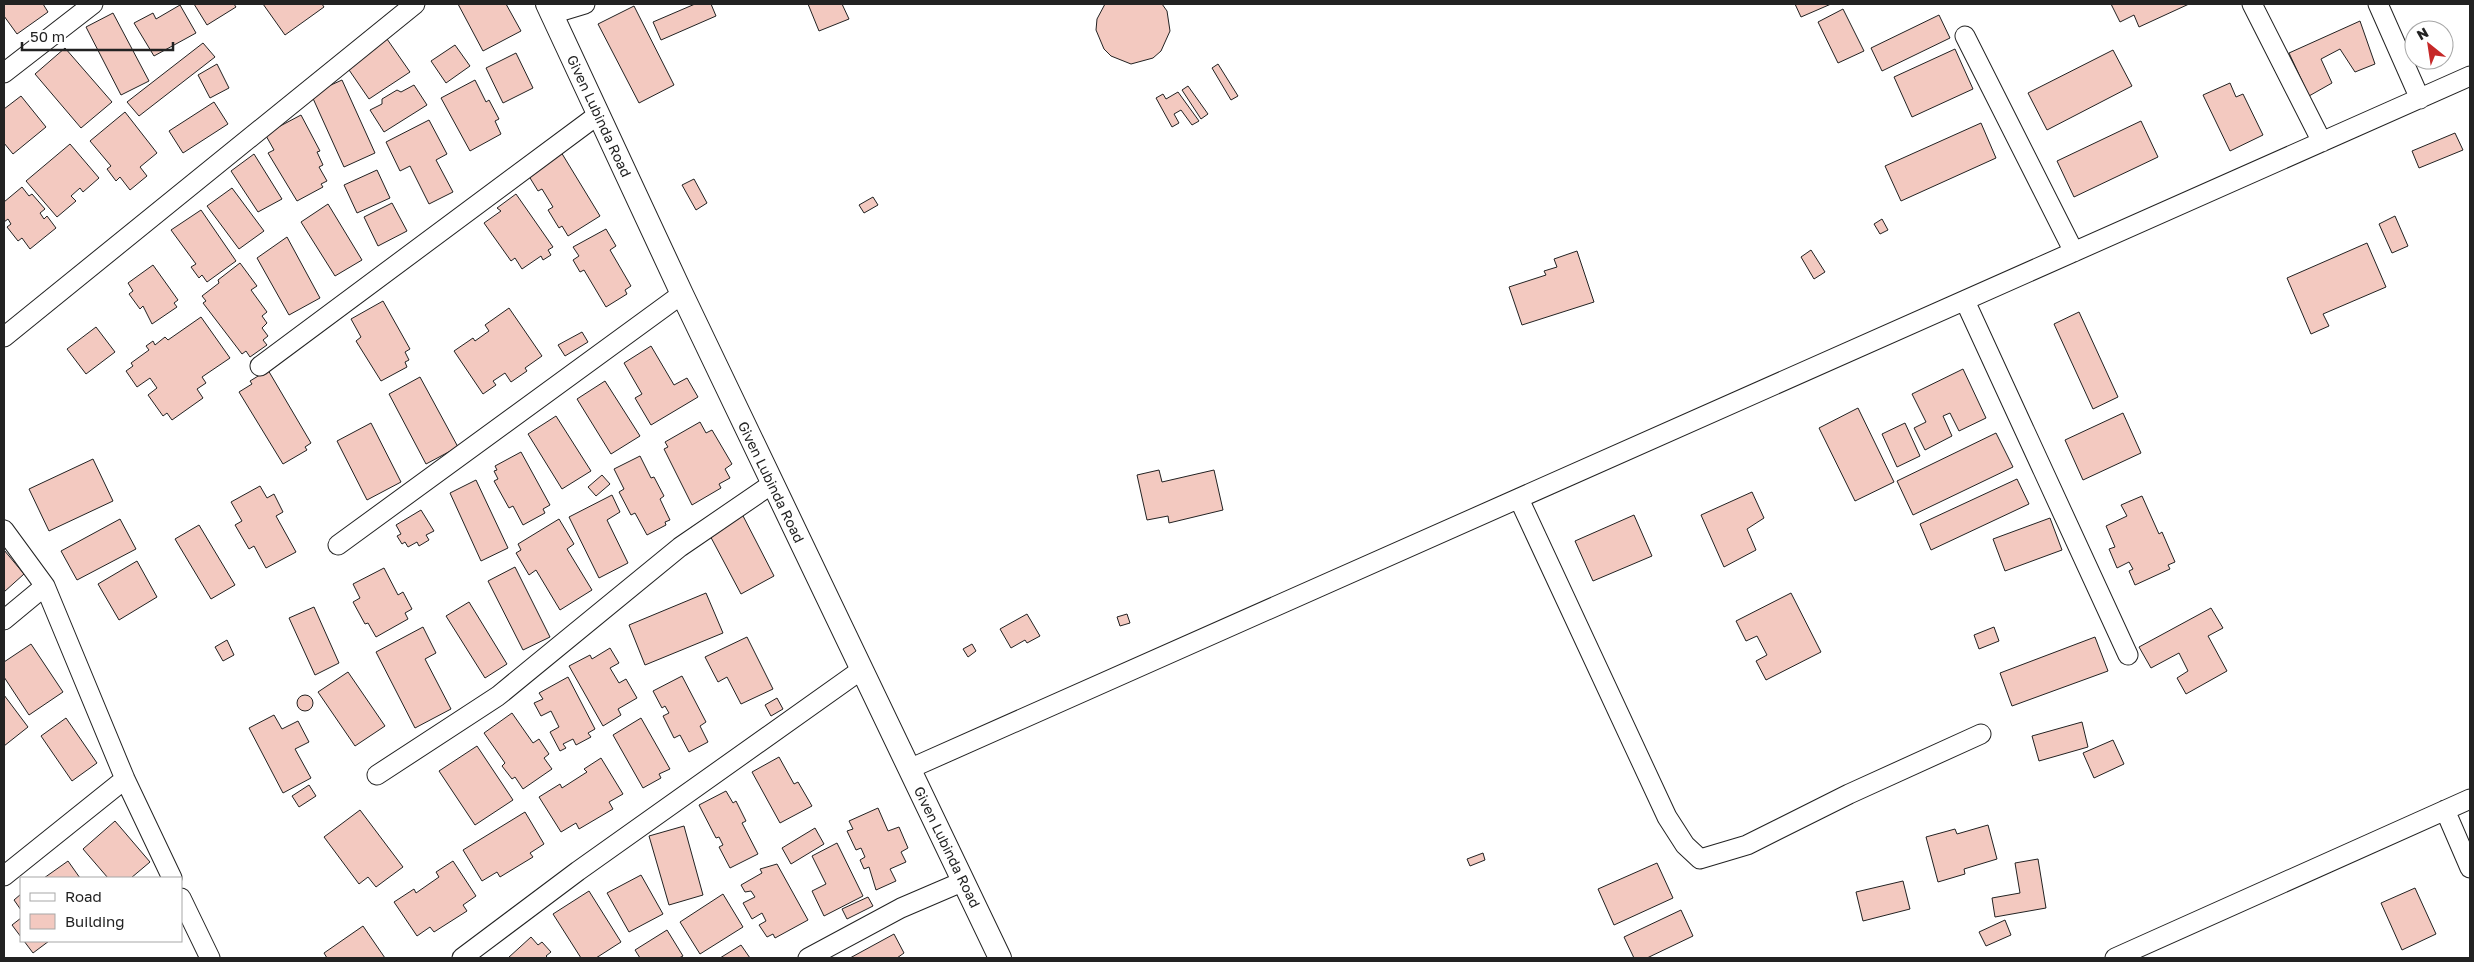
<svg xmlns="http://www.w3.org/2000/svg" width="2474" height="962" viewBox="0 0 2474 962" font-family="'Golos Text',sans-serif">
  <rect width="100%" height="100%" fill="#fff"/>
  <path fill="#f3c9c0" stroke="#222" d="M 4,4 L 43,4 L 48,12 L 17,34 L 4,16 Z
    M 194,4 L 234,4 L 236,7 L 207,25 Z
    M 263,4 L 322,4 L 324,7 L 285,35 Z
    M 458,4 L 506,4 L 521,31 L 483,51 Z
    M 695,4 L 711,4 L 716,16 L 661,40 L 653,22 Z
    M 808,4 L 842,4 L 849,19 L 819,31 Z
    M 1105,4 L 1162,4 L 1167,11 L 1170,31 L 1161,51 L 1153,58 L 1131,64 L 1111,56 L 1104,49 L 1096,30 L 1097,19 Z
    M 1795,4 L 1831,4 L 1801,17 Z
    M 2111,4 L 2189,4 L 2139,27 L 2134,15 L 2120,22 Z
    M 180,5 L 196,33 L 154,56 L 134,23 L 153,13 L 156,19 Z
    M 634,6 L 674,85 L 639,103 L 598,24 Z
    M 1843,9 L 1864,51 L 1838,63 L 1818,22 Z
    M 113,13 L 149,81 L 121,95 L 86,27 Z
    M 1939,15 L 1950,38 L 1882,71 L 1871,48 Z
    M 2360,21 L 2375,64 L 2355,72 L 2340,49 L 2321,59 L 2332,83 L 2309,96 L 2289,53 Z
    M 387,39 L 410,72 L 369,99 L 347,67 Z
    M 203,43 L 215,57 L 139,116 L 127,102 Z
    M 455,45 L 470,66 L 446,83 L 431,61 Z
    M 65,48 L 112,102 L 81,128 L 35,74 Z
    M 1955,49 L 1973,89 L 1912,117 L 1894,77 Z
    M 2113,50 L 2132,86 L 2047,130 L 2028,93 Z
    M 516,53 L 533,88 L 503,103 L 486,68 Z
    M 217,64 L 229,88 L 210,98 L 198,75 Z
    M 1218,64 L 1238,96 L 1231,100 L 1212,68 Z
    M 342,80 L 375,153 L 344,167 L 311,94 Z
    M 475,80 L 486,102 L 489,100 L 499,119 L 495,121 L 501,134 L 470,151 L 441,98 Z
    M 2230,83 L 2236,97 L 2243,94 L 2263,135 L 2230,151 L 2203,95 Z
    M 414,85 L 427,105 L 384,132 L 370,110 L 382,104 L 382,99 L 397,90 L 401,92 Z
    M 1188,86 L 1208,114 L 1201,119 L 1182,90 Z
    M 1178,92 L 1199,121 L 1192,125 L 1181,110 L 1174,114 L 1179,123 L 1172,127 L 1156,98 L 1163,94 L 1166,99 Z
    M 21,96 L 46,127 L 13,154 L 4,143 L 4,109 Z
    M 214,102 L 228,124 L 183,153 L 169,131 Z
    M 125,112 L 157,153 L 140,167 L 147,176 L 130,190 L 120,177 L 116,181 L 107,169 L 111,166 L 90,141 Z
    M 301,115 L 320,151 L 317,152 L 323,165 L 319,167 L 327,181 L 321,184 L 323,187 L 297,201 L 268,153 L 274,150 L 265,134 Z
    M 429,120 L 447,154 L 436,160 L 453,192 L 429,204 L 410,166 L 400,171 L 386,142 Z
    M 2141,121 L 2158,157 L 2074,197 L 2057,161 Z
    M 1981,123 L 1996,158 L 1901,201 L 1885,166 Z
    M 2455,133 L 2463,150 L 2419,168 L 2412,151 Z
    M 70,144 L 99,178 L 83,192 L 80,188 L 71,196 L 76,201 L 57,217 L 26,181 Z
    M 561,152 L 600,216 L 568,236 L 562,226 L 559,228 L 548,210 L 553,207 L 542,189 L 538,191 L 527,173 Z
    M 254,154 L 282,199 L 258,212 L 231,171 Z
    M 377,170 L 390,198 L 357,213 L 344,185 Z
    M 694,179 L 707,203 L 696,210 L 682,185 Z
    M 22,187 L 29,196 L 32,194 L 45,209 L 40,213 L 44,219 L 47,216 L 56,228 L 30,249 L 22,238 L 18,241 L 7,227 L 11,224 L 8,219 L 4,222 L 4,202 Z
    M 232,188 L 264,231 L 239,249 L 207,206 Z
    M 516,194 L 553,247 L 548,250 L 551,255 L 543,260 L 541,256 L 522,269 L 515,258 L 511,261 L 484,223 L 501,211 L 497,208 Z
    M 873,197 L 878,205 L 864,213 L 859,205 Z
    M 392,203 L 407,231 L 378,246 L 364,217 Z
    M 328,204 L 362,260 L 335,276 L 301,222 Z
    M 201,210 L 236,261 L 207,282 L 202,275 L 199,278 L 191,267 L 196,264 L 171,230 Z
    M 2395,216 L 2408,246 L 2392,253 L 2379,224 Z
    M 1882,219 L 1888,230 L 1880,234 L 1874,224 Z
    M 606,229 L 616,246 L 610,250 L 631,286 L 625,290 L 627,294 L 606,307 L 584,270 L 580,272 L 573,260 L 579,256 L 573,247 Z
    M 287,237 L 320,298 L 289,315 L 257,258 Z
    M 2367,243 L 2386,287 L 2323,314 L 2329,326 L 2311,334 L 2287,278 Z
    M 1811,250 L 1825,272 L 1814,279 L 1801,257 Z
    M 1577,251 L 1594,302 L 1522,325 L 1509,287 L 1546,275 L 1544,271 L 1557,267 L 1554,259 Z
    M 240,263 L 257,286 L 251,290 L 267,312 L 262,316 L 267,323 L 262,328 L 268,336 L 263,340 L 267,345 L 250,357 L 246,351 L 242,354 L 203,303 L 206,301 L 202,296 L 219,283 L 218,280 Z
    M 153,265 L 178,300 L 174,303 L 177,307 L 152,324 L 143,306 L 140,309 L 129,294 L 133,291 L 128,283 Z
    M 383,301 L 410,349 L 405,352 L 409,360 L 405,362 L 407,367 L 381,381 L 356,341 L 361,337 L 351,319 Z
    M 509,308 L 542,356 L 525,368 L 527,371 L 511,382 L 505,373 L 493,381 L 496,385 L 483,394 L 454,351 L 473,338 L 475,341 L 489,331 L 485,325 Z
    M 2079,312 L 2118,397 L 2093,409 L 2054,324 Z
    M 201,317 L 230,358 L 202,377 L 206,383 L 197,389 L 203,398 L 172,420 L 167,413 L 163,416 L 148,395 L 157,388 L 150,378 L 137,387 L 126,371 L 133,366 L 131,363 L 149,350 L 146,346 L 153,341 L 155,345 L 165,337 L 168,340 Z
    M 96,327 L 115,352 L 86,374 L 67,349 Z
    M 582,332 L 588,342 L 565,356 L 558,345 Z
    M 651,346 L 674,385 L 687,378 L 698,397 L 651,425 L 635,398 L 642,394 L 624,363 Z
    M 1963,369 L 1986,418 L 1959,431 L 1950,413 L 1943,416 L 1952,436 L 1925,450 L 1914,428 L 1926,422 L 1912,394 Z
    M 268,370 L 311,443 L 305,447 L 307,450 L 283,464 L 239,392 L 252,384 L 250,381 Z
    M 420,377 L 458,447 L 426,464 L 389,394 Z
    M 605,381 L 640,436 L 611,454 L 577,399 Z
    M 1858,408 L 1894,482 L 1855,501 L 1819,428 Z
    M 2123,413 L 2141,453 L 2083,480 L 2065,440 Z
    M 556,416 L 591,471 L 562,489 L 528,434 Z
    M 700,422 L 706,433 L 712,430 L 732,464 L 725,469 L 730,478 L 719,484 L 721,488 L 692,505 L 664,449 L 668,447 L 665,442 Z
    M 371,423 L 401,482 L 367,500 L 337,441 Z
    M 1905,423 L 1920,456 L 1897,467 L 1882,434 Z
    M 1996,433 L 2013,467 L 1913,515 L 1897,481 Z
    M 521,452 L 550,505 L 543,509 L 545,513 L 523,525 L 513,506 L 509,508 L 494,481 L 498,479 L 494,471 L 497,470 L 495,466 Z
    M 640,456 L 651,478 L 654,477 L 664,496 L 660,499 L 670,520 L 665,522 L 666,525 L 647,535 L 635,513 L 631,515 L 619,492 L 624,489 L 614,469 Z
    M 93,459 L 113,501 L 49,531 L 29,489 Z
    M 1159,470 L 1162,482 L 1214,470 L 1223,510 L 1169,523 L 1168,516 L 1147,520 L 1137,475 Z
    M 602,475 L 610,484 L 596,496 L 588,487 Z
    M 2017,479 L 2029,504 L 1931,550 L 1920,524 Z
    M 476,480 L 508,548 L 481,561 L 450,493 Z
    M 260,486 L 267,498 L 274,494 L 283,512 L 276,516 L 296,552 L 266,568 L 254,546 L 249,549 L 235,525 L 242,521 L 231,502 Z
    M 1752,492 L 1764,518 L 1747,529 L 1756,550 L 1724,567 L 1701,515 Z
    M 612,495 L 620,512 L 607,520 L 628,563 L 599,578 L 569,517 Z
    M 2142,496 L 2159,534 L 2162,532 L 2175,562 L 2168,565 L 2170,569 L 2135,585 L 2129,571 L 2133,569 L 2129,562 L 2117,568 L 2109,549 L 2115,547 L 2106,526 L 2127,516 L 2121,505 Z
    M 421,510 L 434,531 L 426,535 L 429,540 L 419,546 L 417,542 L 408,547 L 405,542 L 402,544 L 397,536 L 401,534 L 396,525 Z
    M 741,512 L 774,576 L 741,594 L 707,530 Z
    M 1634,515 L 1652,556 L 1593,581 L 1575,541 Z
    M 2050,518 L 2062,550 L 2005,571 L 1993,539 Z
    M 120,519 L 136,549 L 77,580 L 61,551 Z
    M 559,519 L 574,544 L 567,549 L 592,590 L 560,610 L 536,570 L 529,575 L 516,553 L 521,550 L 518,544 Z
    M 199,525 L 235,585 L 211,599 L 175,539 Z
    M 4,550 L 24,574 L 4,592 Z
    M 137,561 L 157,597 L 119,620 L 98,584 Z
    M 515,567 L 550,637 L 523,650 L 488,581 Z
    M 384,568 L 398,595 L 403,592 L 412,609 L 405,613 L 408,619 L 376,637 L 368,623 L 365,624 L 353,602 L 360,598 L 353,584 Z
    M 706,593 L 723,633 L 645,665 L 629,625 Z
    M 1791,593 L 1821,652 L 1766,680 L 1756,661 L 1767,655 L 1757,636 L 1746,641 L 1736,621 Z
    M 469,602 L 507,664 L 485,678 L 446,616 Z
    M 314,607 L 339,663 L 315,675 L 289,618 Z
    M 2211,608 L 2223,628 L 2208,636 L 2227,671 L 2186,694 L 2177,678 L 2188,671 L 2179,653 L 2151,668 L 2139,647 Z
    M 1027,614 L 1040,636 L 1027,643 L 1025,640 L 1011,648 L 1000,629 Z
    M 1127,614 L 1130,623 L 1120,626 L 1117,617 Z
    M 423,627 L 436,653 L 425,659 L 451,709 L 415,728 L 376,652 Z
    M 1994,627 L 1999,641 L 1979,649 L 1974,635 Z
    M 747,637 L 773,689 L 741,704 L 727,677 L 718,682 L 705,657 Z
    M 2095,637 L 2108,671 L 2012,706 L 2000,673 Z
    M 227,640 L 234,655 L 223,661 L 215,647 Z
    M 31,644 L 63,692 L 29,715 L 4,677 L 4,662 Z
    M 972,644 L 976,651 L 968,657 L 963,649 Z
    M 610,648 L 619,663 L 610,668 L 619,683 L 626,679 L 637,698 L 618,709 L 621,715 L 603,726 L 569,666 L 590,655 L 592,659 Z
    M 348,672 L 385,726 L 355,746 L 318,692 Z
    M 682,676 L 706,722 L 700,726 L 708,742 L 689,752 L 680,735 L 674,738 L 663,716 L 669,713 L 665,706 L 662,708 L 653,691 Z
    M 568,677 L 595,729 L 588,733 L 591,737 L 576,745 L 573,739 L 563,744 L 566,748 L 560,751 L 550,732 L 559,727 L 551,711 L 541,716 L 534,703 L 543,699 L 539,693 Z
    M 4,695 L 28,727 L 4,746 Z
    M297 703a8 8 0 1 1 16 0a8 8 0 1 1-16 0Z
    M 777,698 L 783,709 L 771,716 L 765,705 Z
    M 512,713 L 533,743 L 539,739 L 549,754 L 544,758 L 552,769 L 523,789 L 515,777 L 512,779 L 502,766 L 505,763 L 484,733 Z
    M 274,715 L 282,729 L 298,721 L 309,742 L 295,749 L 311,778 L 283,793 L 249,728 Z
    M 66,718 L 97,763 L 72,781 L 41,736 Z
    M 641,718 L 670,769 L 659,774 L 661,778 L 643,788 L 613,735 Z
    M 2082,722 L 2088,747 L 2039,761 L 2032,736 Z
    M 2113,740 L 2124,764 L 2094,778 L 2083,753 Z
    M 477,746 L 513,800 L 475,825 L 439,771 Z
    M 779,757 L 794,784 L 798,782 L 812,806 L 780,823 L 752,772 Z
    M 601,758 L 623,794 L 609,802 L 613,809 L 579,829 L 576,823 L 561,832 L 539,797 L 560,784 L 562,788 L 587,772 L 584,769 Z
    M 309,785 L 316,796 L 299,807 L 292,796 Z
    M 726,791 L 733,803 L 736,801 L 746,821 L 742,823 L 758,854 L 730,868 L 719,847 L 723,845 L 719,837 L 716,838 L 699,805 Z
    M 878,808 L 888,831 L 899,827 L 908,848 L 901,852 L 906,862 L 890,869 L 896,881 L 876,890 L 869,867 L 864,869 L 860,860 L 865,857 L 861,848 L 856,850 L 847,831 L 853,829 L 849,821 Z
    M 360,810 L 403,867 L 376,887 L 368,877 L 359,884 L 324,837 Z
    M 525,812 L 544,844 L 530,853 L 533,857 L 500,877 L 497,872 L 482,881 L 463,850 Z
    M 115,821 L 150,862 L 131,878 L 108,878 L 83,849 Z
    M 1988,825 L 1997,859 L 1964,869 L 1965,874 L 1938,882 L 1926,837 L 1955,829 L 1957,834 Z
    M 684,826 L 703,895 L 669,905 L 649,836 Z
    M 815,828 L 824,844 L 791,864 L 782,848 Z
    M 837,843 L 863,896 L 824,916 L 812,891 L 826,884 L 812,856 Z
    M 1483,853 L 1485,860 L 1470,866 L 1467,859 Z
    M 2038,859 L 2046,908 L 1995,917 L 1992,898 L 2020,893 L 2015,863 Z
    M 68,861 L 80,878 L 44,878 Z
    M 453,861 L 476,896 L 463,905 L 467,911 L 434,932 L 430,927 L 417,936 L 394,902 L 414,889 L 416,893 L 439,877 L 436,872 Z
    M 1657,863 L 1673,898 L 1614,925 L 1598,889 Z
    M 777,864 L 808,920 L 775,938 L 773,934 L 767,937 L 759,925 L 766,921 L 762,913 L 752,919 L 743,903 L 755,897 L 751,891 L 745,892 L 741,885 L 762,873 L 760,869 Z
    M 641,875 L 663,914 L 629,932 L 607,893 Z
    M 1903,881 L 1910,909 L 1863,921 L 1856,892 Z
    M 2415,888 L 2436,934 L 2402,950 L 2381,903 Z
    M 589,891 L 621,942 L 596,958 L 581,958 L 553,914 Z
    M 21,894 L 21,910 L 14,900 Z
    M 723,894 L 743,927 L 700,954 L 680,922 Z
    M 868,897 L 873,906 L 847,919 L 842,909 Z
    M 1681,910 L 1693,936 L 1647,958 L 1634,958 L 1624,937 Z
    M 21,918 L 21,937 L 12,925 Z
    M 2005,920 L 2011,935 L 1986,946 L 1979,932 Z
    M 363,926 L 385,958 L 327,958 L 324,953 Z
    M 667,930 L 683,956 L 679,958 L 640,958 L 635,950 Z
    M 894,934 L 904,953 L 897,958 L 850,958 Z
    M 531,937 L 538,945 L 542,942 L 551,952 L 546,956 L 548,958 L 508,958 Z
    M 24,941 L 49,941 L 33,953 Z
    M 741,945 L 750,958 L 720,958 Z"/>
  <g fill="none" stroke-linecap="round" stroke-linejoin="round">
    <defs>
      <path id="minor" d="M 2252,4 L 2322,142
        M 2378,4 L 2420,99
        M 552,14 L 585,4
        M 1965,36 L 2074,252
        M 4,73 L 93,4
        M 1965,301 L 2128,655
        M 4,337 L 415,4
        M 260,366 L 599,114
        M 1519,499 L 1667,817 L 1685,845 L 1700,859 L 1747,845 L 1849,794 L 1981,734
        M 4,530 L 45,586 L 125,779 L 172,878
        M 338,545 L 682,294
        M 4,620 L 45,586
        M 909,769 L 2470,76
        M 377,775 L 498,696 L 680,547 L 772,484
        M 2445,810 L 2470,868
        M 4,876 L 125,779
        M 181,898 L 210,958
        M 462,958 L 578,871 L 861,670
        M 808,958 L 901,908 L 964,881
        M 2115,958 L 2470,799"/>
      <path id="tertiary" d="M 547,4 L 682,294 L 1000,958"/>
    </defs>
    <use href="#minor" stroke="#222" stroke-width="21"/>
    <use href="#tertiary" stroke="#222" stroke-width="24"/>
    <use href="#minor" stroke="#fff" stroke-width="19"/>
    <use href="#tertiary" stroke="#fff" stroke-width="22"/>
  </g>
  <g text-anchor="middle" stroke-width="4" stroke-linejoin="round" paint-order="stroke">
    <g font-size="14" fill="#222" stroke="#fff">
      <text transform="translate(599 116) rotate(65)" y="5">Given Lubinda Road</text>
      <text transform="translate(771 482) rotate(64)" y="5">Given Lubinda Road</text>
      <text transform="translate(947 847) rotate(64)" y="5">Given Lubinda Road</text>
    </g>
  </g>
  <rect width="2474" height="962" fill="none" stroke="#222222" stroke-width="10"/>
  <rect x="20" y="877" width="162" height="65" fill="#ffffff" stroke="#a7a7a7"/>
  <rect x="30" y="893" width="25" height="8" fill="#ffffff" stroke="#a7a7a7"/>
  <text x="65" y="902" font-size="15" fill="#222222">Road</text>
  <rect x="30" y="914" width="25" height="15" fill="#f3c9c0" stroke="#a7a7a7"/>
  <text x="65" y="927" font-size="15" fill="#222222">Building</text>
  <g transform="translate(2429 45) rotate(330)"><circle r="24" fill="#ffffff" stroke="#a7a7a7"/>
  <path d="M0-4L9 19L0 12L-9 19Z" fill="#c62828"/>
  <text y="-8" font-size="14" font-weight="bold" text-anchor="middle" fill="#222222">N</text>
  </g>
  <path d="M22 42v8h151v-8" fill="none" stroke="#222222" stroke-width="2.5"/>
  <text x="30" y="42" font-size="15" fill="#222222" stroke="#ffffff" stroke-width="4" paint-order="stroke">50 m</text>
</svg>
